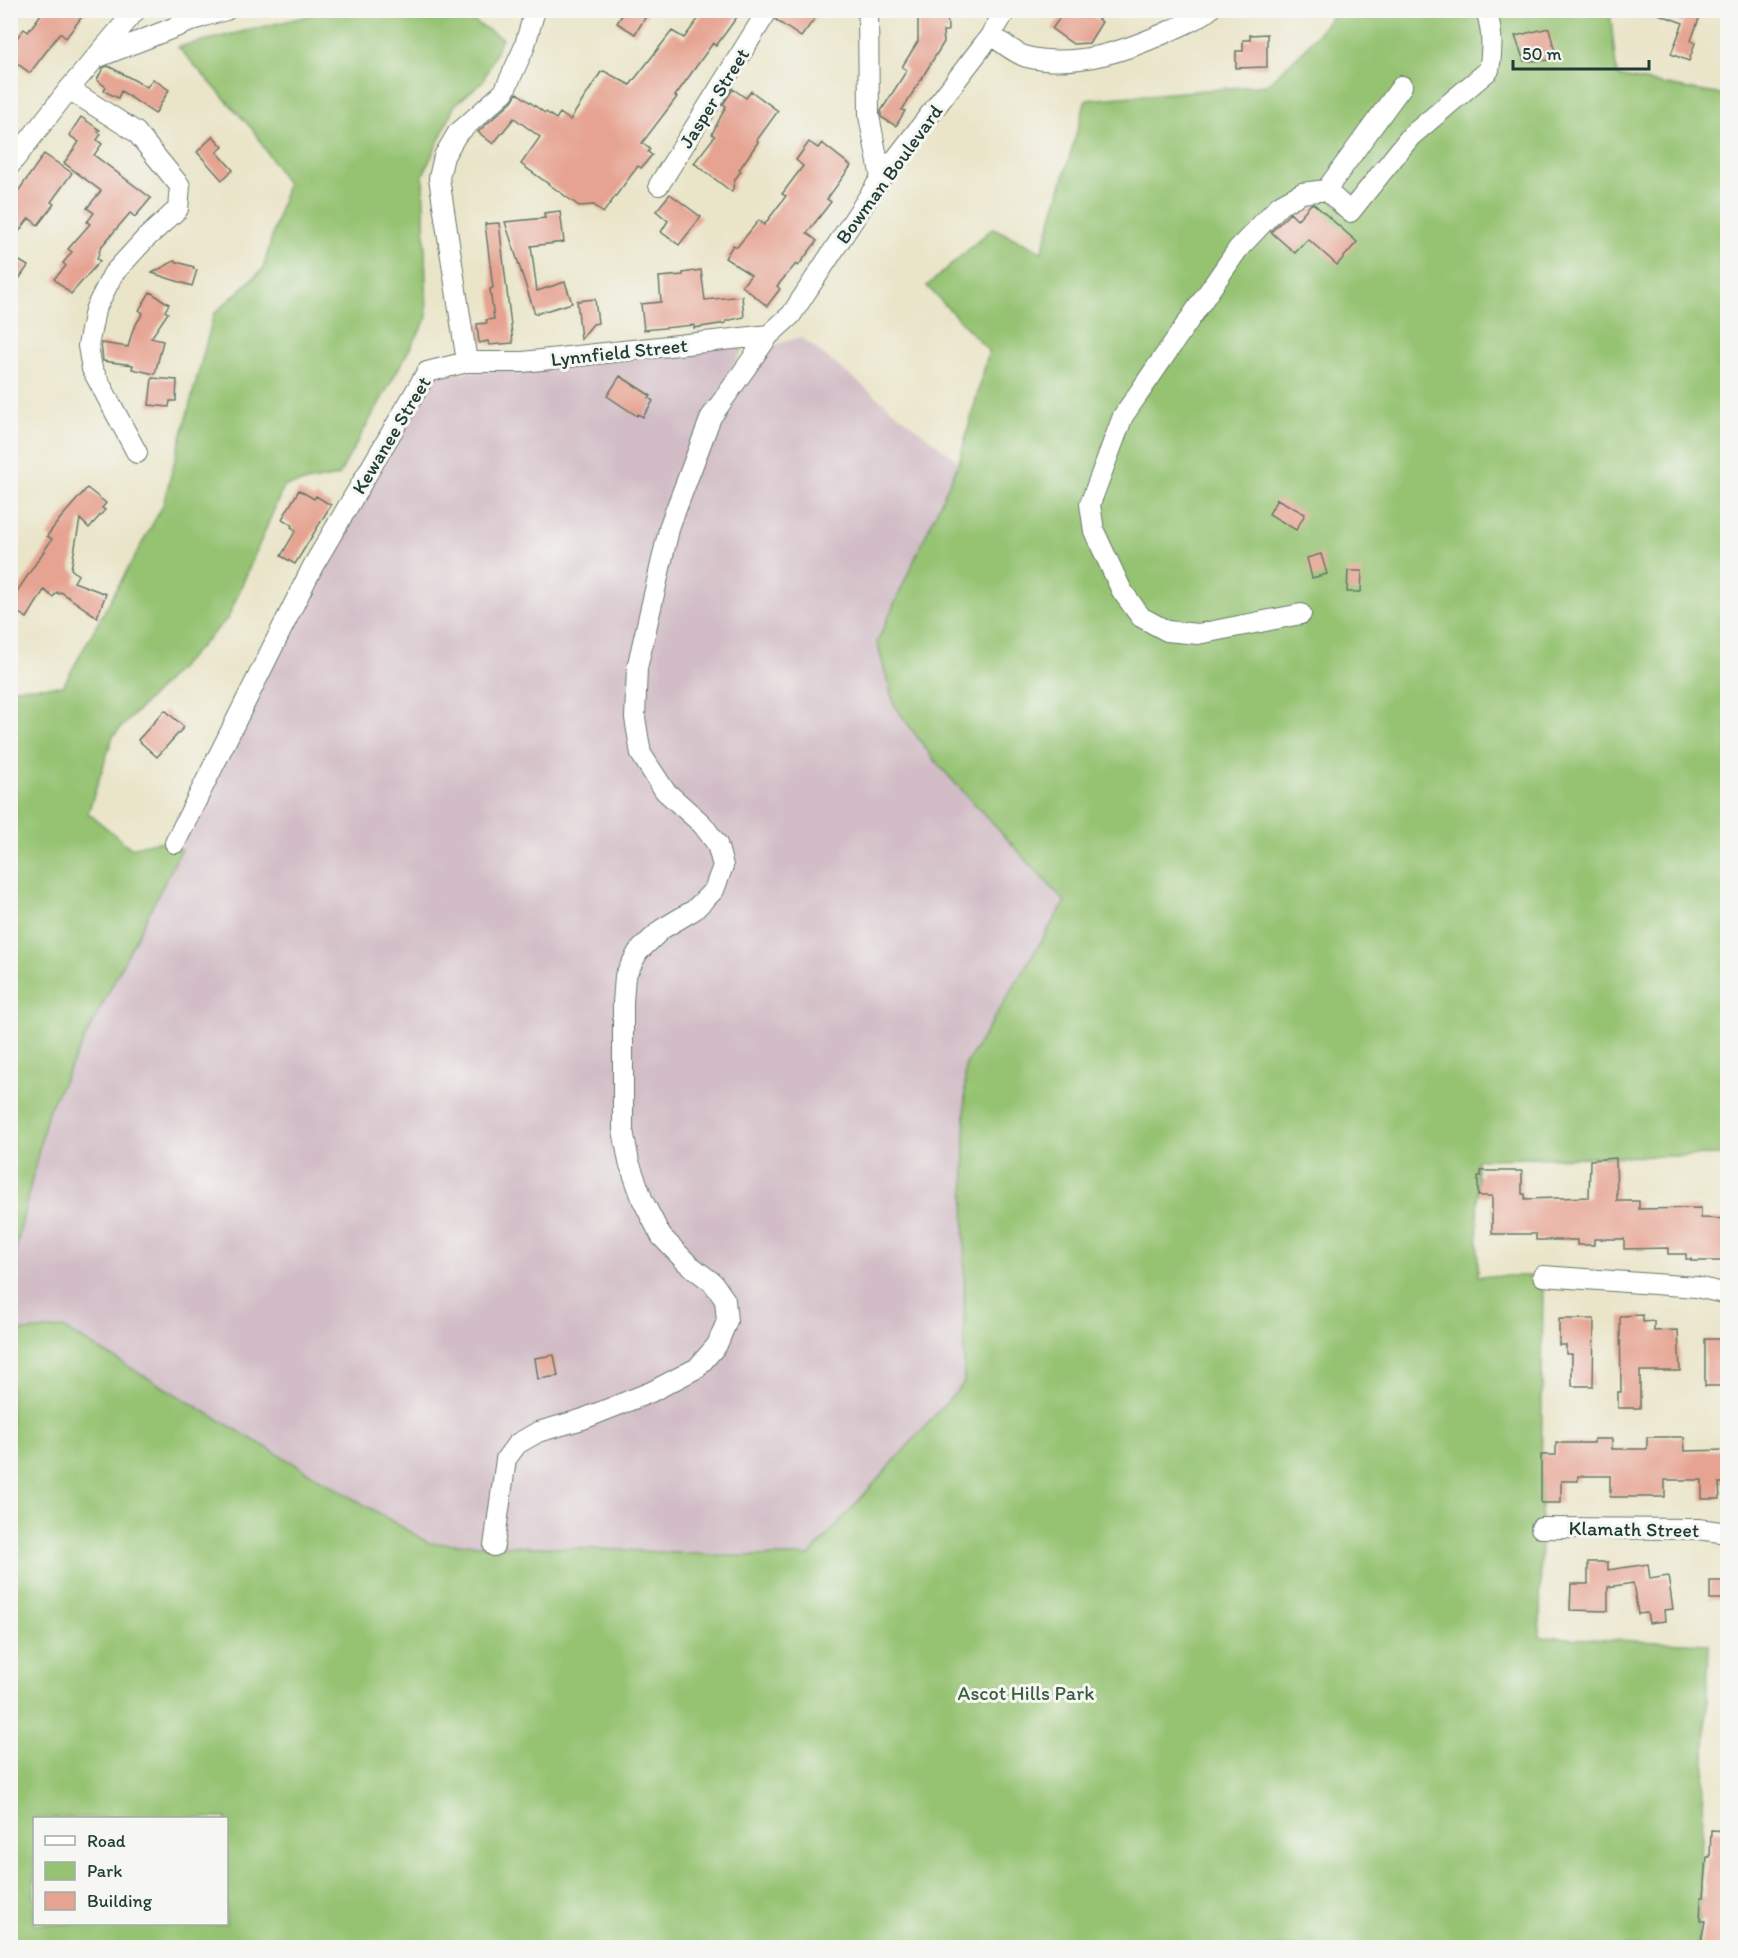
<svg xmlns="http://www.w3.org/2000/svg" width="1738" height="1958" viewBox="0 0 1738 1958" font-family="Itim,sans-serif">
  <rect width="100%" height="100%" fill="#f6f6f2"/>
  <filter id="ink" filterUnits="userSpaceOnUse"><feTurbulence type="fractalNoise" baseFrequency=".0167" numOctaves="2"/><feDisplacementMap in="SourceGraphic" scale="12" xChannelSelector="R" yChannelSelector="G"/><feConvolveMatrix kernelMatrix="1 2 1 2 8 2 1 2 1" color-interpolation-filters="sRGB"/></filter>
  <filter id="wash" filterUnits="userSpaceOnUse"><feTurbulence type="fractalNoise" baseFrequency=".008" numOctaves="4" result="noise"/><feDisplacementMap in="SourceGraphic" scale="24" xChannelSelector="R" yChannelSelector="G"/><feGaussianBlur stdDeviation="1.35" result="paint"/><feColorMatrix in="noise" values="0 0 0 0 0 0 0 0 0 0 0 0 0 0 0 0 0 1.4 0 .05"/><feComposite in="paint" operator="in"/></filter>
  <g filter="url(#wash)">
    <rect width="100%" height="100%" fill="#eae5c9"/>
    <path fill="#d2bdc6" d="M 801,337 L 959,462 L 877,642 L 894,705 L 934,760 L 1065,902 L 965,1066 L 964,1382 L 809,1556 L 732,1556 L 428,1543 L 63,1328 L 11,1332 L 11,1269 L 48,1111 L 309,592 L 436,375 L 740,346 L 743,349 L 727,377 L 747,385 L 767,347 Z"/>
    <path fill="#95c372" stroke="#5a8053" stroke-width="1.5" fill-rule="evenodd" d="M 1337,10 L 1610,11 L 1617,76 L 1727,96 L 1727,1155 L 1477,1159 L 1478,1276 L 1543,1276 L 1540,1637 L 1709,1644 L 1698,1947 L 11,1948 L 11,1332 L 63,1328 L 429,1543 L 622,1550 L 732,1556 L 809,1556 L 964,1383 L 965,1066 L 1065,902 L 934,760 L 894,705 L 877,642 L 959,462 L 989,351 L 927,286 L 993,228 L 1042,252 L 1086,100 L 1266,85 L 1306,48 ZM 34,1818 L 226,1818 L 226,1924 L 34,1924 Z
      M 329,11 L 460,11 L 459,13 L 502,38 L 483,81 L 455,105 L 423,175 L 427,318 L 338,476 L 284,486 L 228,618 L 113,736 L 88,813 L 131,848 C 149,844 167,835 181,850 L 48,1111 L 11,1269 L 11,688 L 63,686 L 163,505 L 214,314 L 263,269 L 287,184 L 253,130 L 178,47 Z"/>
    <g id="blocks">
      <path fill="#e6a391" d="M 44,10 L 87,10 L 66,38 L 60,33 L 30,73 L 10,58 L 10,46 L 24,29 L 28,32 Z
        M 625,10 L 650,10 L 635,34 L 617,23 Z
        M 705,10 L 742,10 L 716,46 L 713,43 L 675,96 L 677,97 L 642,143 L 650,149 L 648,152 L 652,155 L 641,168 L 638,166 L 603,213 L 594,205 L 579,206 L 521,164 L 540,137 L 514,118 L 493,144 L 478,132 L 512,101 L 517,93 L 545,113 L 546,112 L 556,119 L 560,113 L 570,120 L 601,72 L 604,71 L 630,85 L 672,31 L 684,38 Z
        M 780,10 L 807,10 L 816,17 L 801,37 L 776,20 Z
        M 918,10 L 947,10 L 948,31 L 943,31 L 944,42 L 902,110 L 905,111 L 896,126 L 881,117 L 881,111 L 907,70 L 902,67 L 918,41 Z
        M 1065,10 L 1076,10 L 1086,17 L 1089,13 L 1102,22 L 1089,43 L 1073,44 L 1052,29 Z
        M 1654,10 L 1702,10 L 1691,41 L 1695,43 L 1689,61 L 1671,54 L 1683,23 L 1653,12 Z
        M 1549,28 L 1557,60 L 1524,61 L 1515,36 Z
        M 1267,34 L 1267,67 L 1236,68 L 1236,51 L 1243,51 L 1243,40 L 1250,40 L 1250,35 Z
        M 108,66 L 147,87 L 153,79 L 169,90 L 155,114 L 121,91 L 118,98 L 104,91 L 106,87 L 97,80 L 103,68 Z
        M 733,89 L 746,98 L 751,91 L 778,111 L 757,140 L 758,142 L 739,170 L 741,171 L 735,179 L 732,192 L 694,163 L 715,136 L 712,134 L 726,106 L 723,104 Z
        M 81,117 L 100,130 L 98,132 L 101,134 L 97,140 L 102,144 L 94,155 L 151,198 L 135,217 L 130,213 L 101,247 L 97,259 L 100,261 L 71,294 L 54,279 L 66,266 L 63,263 L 72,252 L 68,249 L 90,224 L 87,222 L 94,213 L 87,208 L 101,191 L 64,163 L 79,142 L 69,135 Z
        M 213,136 L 223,147 L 217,152 L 233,170 L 222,180 L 197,152 Z
        M 809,142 L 818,148 L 822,143 L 851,166 L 827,199 L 831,202 L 807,233 L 817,241 L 798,266 L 796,264 L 777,286 L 780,289 L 767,306 L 742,286 L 751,275 L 725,258 L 733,245 L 737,247 L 759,220 L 764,225 L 786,196 L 782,194 L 803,166 L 796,160 Z
        M 44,154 L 72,173 L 51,202 L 54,204 L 38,225 L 29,218 L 10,244 L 10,203 Z
        M 670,194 L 701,217 L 679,245 L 661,232 L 668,221 L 656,211 Z
        M 1311,204 L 1314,204 L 1357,242 L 1337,265 L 1308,239 L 1295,253 L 1271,232 L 1290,213 L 1297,220 Z
        M 560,211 L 564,242 L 531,246 L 537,291 L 565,282 L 572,303 L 535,314 L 505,222 L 545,218 L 544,213 Z
        M 499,223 L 513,343 L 489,345 L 488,341 L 479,343 L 477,324 L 487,323 L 486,320 L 494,319 L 490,289 L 493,288 L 485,224 Z
        M 10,255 L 28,266 L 10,292 Z
        M 174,261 L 194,267 L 193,269 L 197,270 L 192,286 L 152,273 Z
        M 701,270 L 705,300 L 742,296 L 744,317 L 726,321 L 726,323 L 694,328 L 694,325 L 644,330 L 641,304 L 661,302 L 659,277 L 683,275 L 683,273 Z
        M 150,292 L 169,304 L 165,311 L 168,313 L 151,338 L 163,341 L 155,374 L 132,369 L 133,365 L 103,361 L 101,343 L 128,347 L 133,329 L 143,313 L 139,310 Z
        M 595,299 L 598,323 L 593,324 L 581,339 L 577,301 Z
        M 620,376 L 651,396 L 649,398 L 653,401 L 643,417 L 638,414 L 637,416 L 607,396 Z
        M 152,378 L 177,380 L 176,401 L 170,401 L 169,407 L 149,405 Z
        M 87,488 L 106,503 L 102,508 L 105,510 L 89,528 L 80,519 L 71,569 L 78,575 L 74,582 L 106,594 L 97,617 L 61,592 L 59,594 L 57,592 L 53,597 L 44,590 L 27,618 L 10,608 L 10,602 L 52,539 L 47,536 L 59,520 Z
        M 299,490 L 314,499 L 316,496 L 331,505 L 295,564 L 281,556 L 296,530 L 291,527 L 292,525 L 282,519 Z
        M 1277,499 L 1305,514 L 1296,530 L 1269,514 Z
        M 1321,554 L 1327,574 L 1312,578 L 1307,558 Z
        M 1348,571 L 1362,571 L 1361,592 L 1347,592 Z
        M 165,710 L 184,727 L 157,757 L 138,740 Z
        M 1616,1158 L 1617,1201 L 1639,1201 L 1639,1209 L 1701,1208 L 1701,1218 L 1728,1219 L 1728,1261 L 1691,1261 L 1691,1259 L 1686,1259 L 1686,1254 L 1668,1254 L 1668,1248 L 1624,1249 L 1624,1239 L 1594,1239 L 1594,1245 L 1577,1245 L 1577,1240 L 1536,1240 L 1536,1234 L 1492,1234 L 1492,1196 L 1478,1196 L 1478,1176 L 1481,1176 L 1481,1171 L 1522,1171 L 1522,1194 L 1525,1194 L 1525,1199 L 1589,1197 L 1590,1160 Z
        M 1643,1315 L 1643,1322 L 1654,1321 L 1654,1331 L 1678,1330 L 1680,1371 L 1640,1371 L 1640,1408 L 1618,1408 L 1618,1392 L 1621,1392 L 1620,1316 Z
        M 1559,1319 L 1594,1319 L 1593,1386 L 1572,1386 L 1572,1354 L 1566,1354 L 1566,1345 L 1559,1345 Z
        M 1705,1339 L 1720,1339 L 1720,1344 L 1728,1344 L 1728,1386 L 1705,1386 Z
        M 554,1355 L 558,1376 L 538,1379 L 535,1358 Z
        M 1647,1437 L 1684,1437 L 1685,1451 L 1728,1450 L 1728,1483 L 1719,1483 L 1720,1499 L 1702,1499 L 1702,1480 L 1665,1480 L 1665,1497 L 1610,1497 L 1610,1476 L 1578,1476 L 1578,1481 L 1561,1481 L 1561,1503 L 1541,1503 L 1541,1455 L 1556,1455 L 1556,1443 L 1594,1443 L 1594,1439 L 1612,1439 L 1612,1449 L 1647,1449 Z
        M 1588,1562 L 1608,1562 L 1608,1570 L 1648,1564 L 1650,1579 L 1668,1576 L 1673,1609 L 1664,1610 L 1665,1621 L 1649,1623 L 1647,1613 L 1638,1614 L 1633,1583 L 1608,1587 L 1608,1611 L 1570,1610 L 1571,1584 L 1588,1584 Z
        M 1710,1581 L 1728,1581 L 1728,1599 L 1710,1599 Z
        M 1711,1830 L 1728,1831 L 1728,1947 L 1700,1947 L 1705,1921 L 1700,1921 L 1701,1897 L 1704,1897 L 1707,1857 L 1710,1857 Z"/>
    </g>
  </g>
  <g filter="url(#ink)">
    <use href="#blocks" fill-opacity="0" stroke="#667868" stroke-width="1.5"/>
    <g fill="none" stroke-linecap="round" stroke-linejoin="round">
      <defs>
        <path id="minor" d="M 868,10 L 869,116 L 881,178
          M 991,35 C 1002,42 1015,54 1027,57 C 1077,69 1131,49 1176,28 C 1187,23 1199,18 1209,10
          M 96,58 L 204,16 L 226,10
          M 69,89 L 136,132 L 180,186 L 178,209 L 145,239 L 113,274 L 95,310 L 88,346 L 92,369 L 137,453
          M 10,165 L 69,89 L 136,10
          M 659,185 L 768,10
          M 1326,190 L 1402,86
          M 467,362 L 523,362 L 769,335
          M 1301,614 L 1198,634 L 1167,631 L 1141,617 L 1122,591 L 1094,531 L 1090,504 L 1123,416 L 1238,249 L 1280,205 L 1302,193 L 1326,190 L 1350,212 L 1411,136 L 1489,70 C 1493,49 1493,31 1486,10
          M 175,843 L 313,566 L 427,372 L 467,362 L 439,178 L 444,156 L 457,134 L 504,92 L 524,48 L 535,10
          M 1543,1276 L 1696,1287 L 1728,1294
          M 1541,1528 L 1698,1529 L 1728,1533
          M 494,1546 L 506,1459 L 517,1444 L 538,1432 L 583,1419 L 651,1392 L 697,1368 L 717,1345 L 727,1321 L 725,1300 L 713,1283 L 687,1263 L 661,1236 L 643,1201 L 629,1162 L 623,1130 L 623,1003 L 625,976 L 638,952 L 662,929 L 694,910 L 714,890 L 723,866 L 717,844 L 702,824 L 665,791 L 641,754 L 635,718 L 637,668 L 670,525 L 711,417 L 769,335 L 791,315 L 881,178 L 991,35 L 1006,10"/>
      </defs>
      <use href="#minor" stroke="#667868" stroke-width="22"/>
      <use href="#minor" stroke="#fff" stroke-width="20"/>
    </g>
  </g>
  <g text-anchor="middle" stroke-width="6" stroke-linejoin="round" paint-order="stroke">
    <g font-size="20" fill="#1f3d34" stroke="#f6f6f2">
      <text transform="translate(714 98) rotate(-58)" y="7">Jasper Street</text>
      <text transform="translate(889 174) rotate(-54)" y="7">Bowman Boulevard</text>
      <text transform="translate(619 352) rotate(-6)" y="7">Lynnfield Street</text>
      <text transform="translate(391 435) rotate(-59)" y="7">Kewanee Street</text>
      <text transform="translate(1634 1529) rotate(1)" y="7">Klamath Street</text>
    </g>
    <g font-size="20" fill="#3c5e44" stroke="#f6f6f2">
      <text x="1026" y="1700">Ascot Hills Park</text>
    </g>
  </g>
  <rect width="1738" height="1958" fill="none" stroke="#f6f6f2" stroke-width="36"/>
  <rect x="33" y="1817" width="195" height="108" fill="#f6f6f2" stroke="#a0aca6" stroke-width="1.5"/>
  <rect x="45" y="1836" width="30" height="9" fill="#ffffff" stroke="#a0aca6" stroke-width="1.5"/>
  <text x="87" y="1847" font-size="18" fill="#1f3d34">Road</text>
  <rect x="45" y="1862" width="30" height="18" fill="#95c372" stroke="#a0aca6" stroke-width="1.5"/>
  <text x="87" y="1877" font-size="18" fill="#1f3d34">Park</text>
  <rect x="45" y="1892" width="30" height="18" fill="#e6a391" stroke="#a0aca6" stroke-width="1.5"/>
  <text x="87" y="1907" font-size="18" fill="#1f3d34">Building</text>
  <path d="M1513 60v9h136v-9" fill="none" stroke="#1f3d34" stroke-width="3"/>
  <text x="1522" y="60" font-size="18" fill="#1f3d34" stroke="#f6f6f2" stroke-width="4.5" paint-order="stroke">50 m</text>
</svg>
